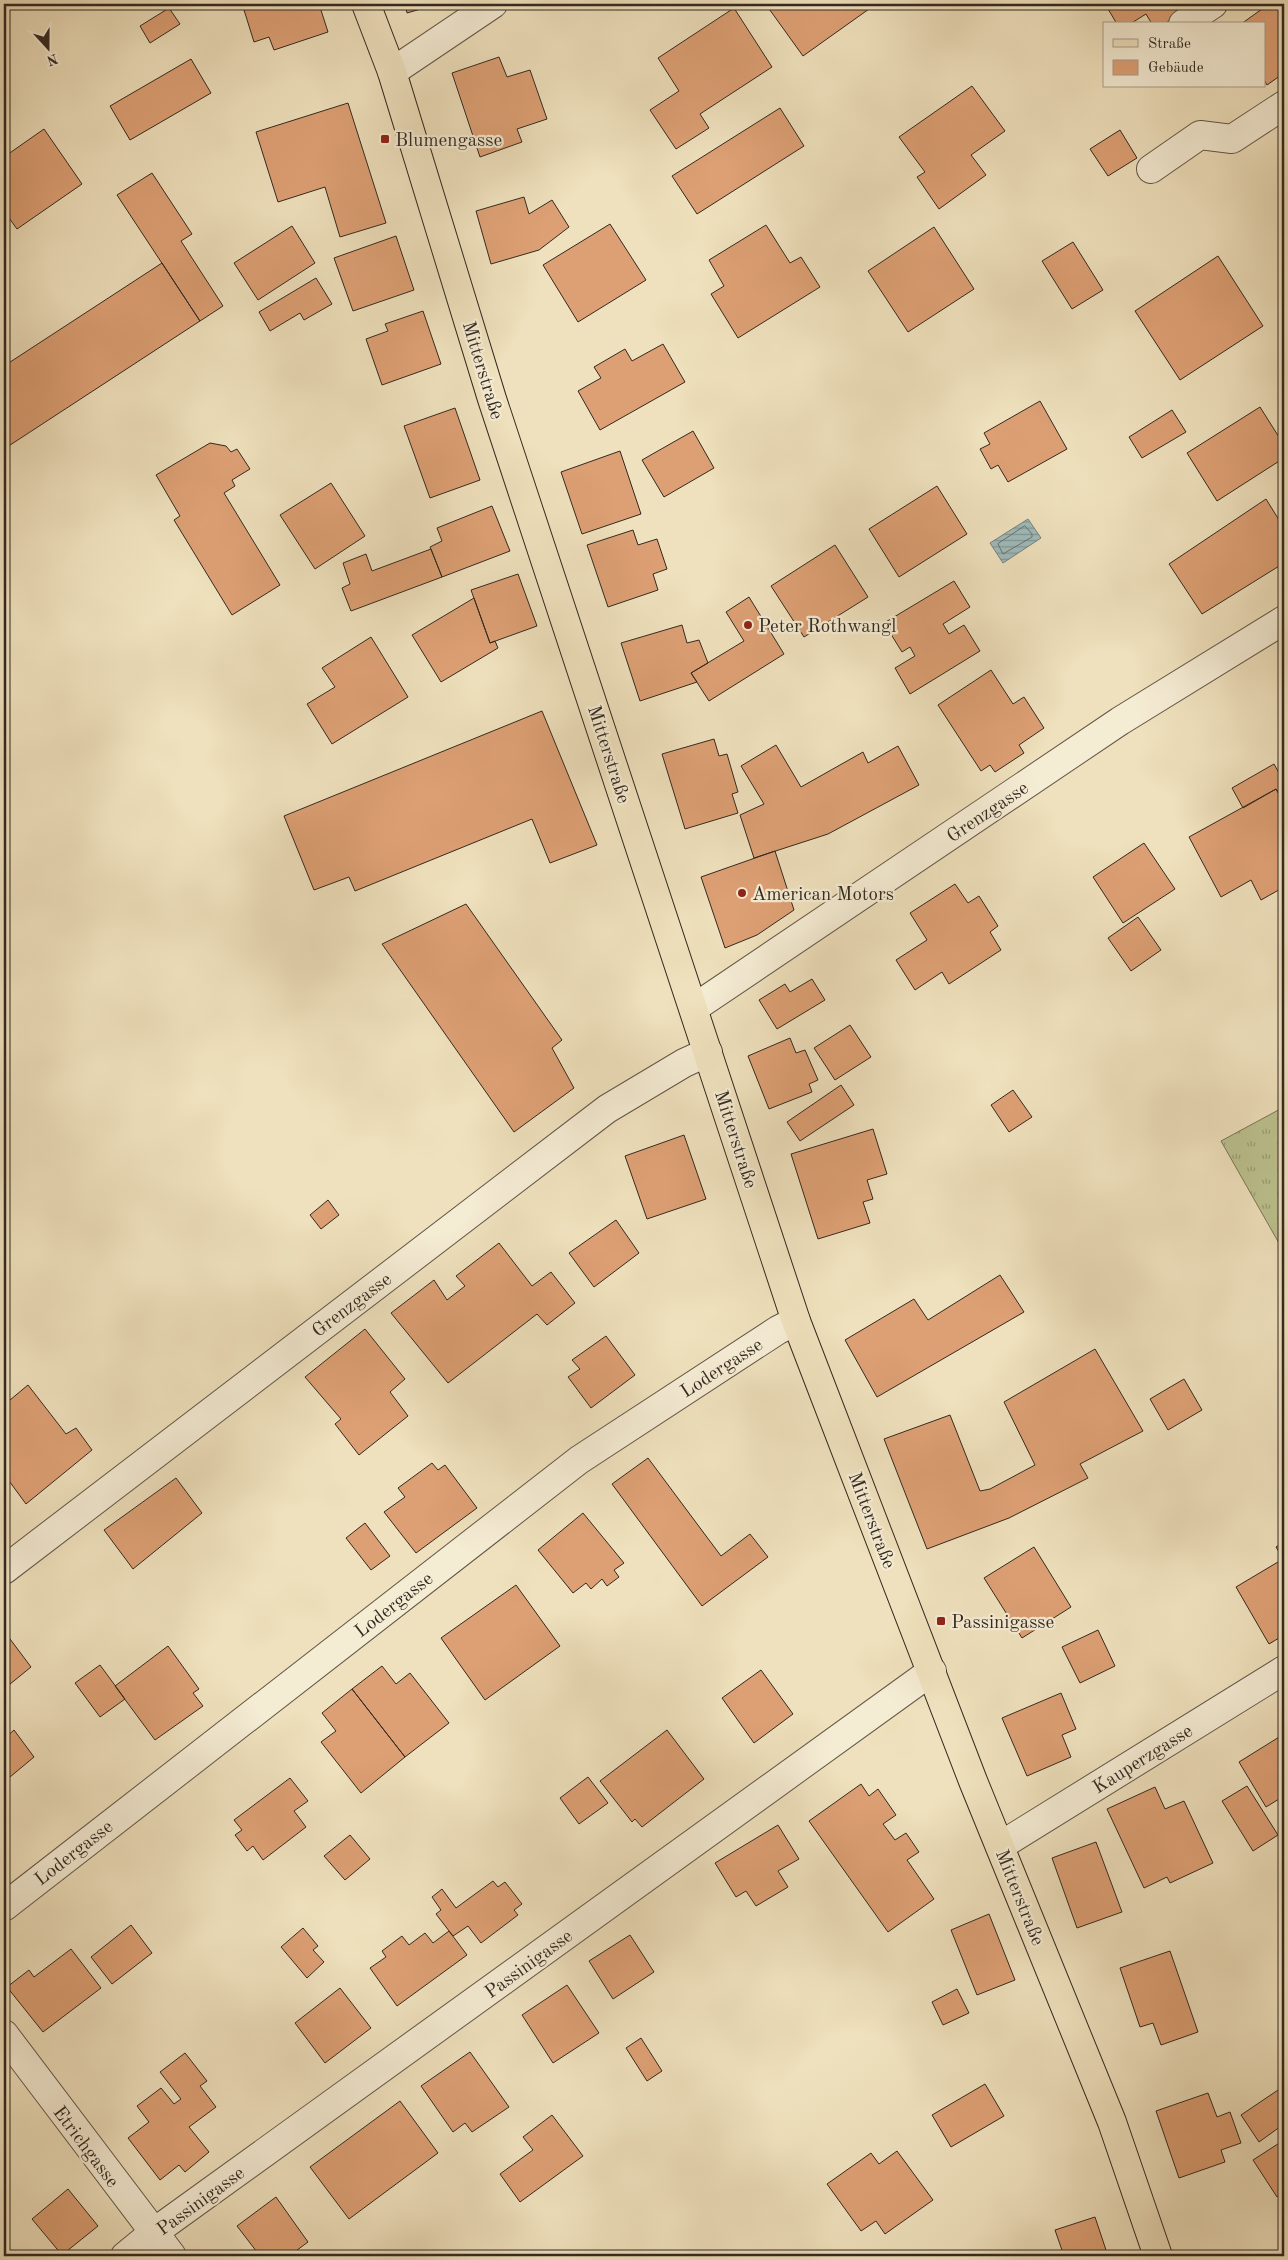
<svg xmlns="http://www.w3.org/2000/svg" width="1288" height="2260" viewBox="0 0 1288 2260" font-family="'Old Standard TT',serif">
  <defs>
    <pattern id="grass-tufts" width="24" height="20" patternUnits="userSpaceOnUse" patternTransform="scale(1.25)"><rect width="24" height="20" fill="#bcc28f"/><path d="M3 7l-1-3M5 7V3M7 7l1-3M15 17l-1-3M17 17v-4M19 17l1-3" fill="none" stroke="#999e74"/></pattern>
    <pattern id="water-rules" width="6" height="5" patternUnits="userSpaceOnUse" patternTransform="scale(1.25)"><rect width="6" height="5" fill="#9fbbbc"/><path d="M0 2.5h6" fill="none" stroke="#829898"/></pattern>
  </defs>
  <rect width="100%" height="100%" fill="#efe1bd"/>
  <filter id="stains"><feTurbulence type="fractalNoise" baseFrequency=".004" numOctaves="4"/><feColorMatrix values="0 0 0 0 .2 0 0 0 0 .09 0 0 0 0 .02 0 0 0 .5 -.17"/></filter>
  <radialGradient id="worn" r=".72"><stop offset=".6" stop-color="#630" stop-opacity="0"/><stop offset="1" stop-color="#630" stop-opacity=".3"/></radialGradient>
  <path fill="url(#grass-tufts)" stroke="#787658" d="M 1284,1107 L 1284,1252 L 1221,1141 Z"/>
  <path fill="url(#water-rules)" stroke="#74817e" d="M 1028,519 L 1041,538 L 1003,563 L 990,543 Z"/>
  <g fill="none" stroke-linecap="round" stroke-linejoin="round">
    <path stroke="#69726e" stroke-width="1" d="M 1025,526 L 1032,534 L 1032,537 L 1003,554 L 998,544 Z"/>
  </g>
  <path fill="#dda074" stroke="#332921" d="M 258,4 L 319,4 L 328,32 L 274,50 L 269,37 L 254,42 L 244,10 L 258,6 Z
    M 405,4 L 438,4 L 407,13 Z
    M 771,4 L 876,4 L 803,56 L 767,6 Z
    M 1105,4 L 1196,4 L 1164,24 L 1152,24 L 1146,14 L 1130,24 L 1117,24 Z
    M 1269,4 L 1284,4 L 1284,73 L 1267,85 L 1264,80 L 1264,24 L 1241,24 Z
    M 169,8 L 180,24 L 150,43 L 140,26 Z
    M 734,8 L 772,67 L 700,114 L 709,128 L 676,149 L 650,110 L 679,91 L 658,58 Z
    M 499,57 L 507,77 L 530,70 L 547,119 L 517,129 L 522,142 L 480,157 L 452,73 Z
    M 191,59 L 211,93 L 130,140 L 110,106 Z
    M 972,86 L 1005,131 L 971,155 L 986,175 L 939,209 L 917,177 L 925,172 L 899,137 Z
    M 348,103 L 386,223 L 340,237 L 325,187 L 278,202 L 256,132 Z
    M 780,108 L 804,146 L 697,214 L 672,176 Z
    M 44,129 L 82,184 L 17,229 L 4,211 L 4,157 Z
    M 1120,130 L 1137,158 L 1108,176 L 1090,149 Z
    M 152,173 L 192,234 L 181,241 L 223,306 L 200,321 L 117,195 Z
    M 524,197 L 529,214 L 552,200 L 569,227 L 539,250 L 491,264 L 476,211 Z
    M 610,224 L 646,280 L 578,322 L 543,265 Z
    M 766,225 L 790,263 L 801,257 L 820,287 L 738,338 L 711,294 L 724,286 L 709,260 Z
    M 292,226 L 315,263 L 258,300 L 234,263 Z
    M 934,227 L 974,289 L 908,332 L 868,271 Z
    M 396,236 L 414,290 L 353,311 L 334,258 Z
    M 1073,242 L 1103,290 L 1072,309 L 1042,261 Z
    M 1218,256 L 1263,326 L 1180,380 L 1135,311 Z
    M 162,263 L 200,321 L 4,449 L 4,366 Z
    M 316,278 L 332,304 L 304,320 L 300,313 L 270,331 L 259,312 Z
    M 423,311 L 441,364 L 382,385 L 366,339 L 388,331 L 385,324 Z
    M 663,344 L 685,382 L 600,430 L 578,391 L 601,378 L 594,367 L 625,349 L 632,361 Z
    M 1040,401 L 1067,449 L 1008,482 L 998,465 L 991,469 L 980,449 L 990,444 L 984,433 Z
    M 1260,407 L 1284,445 L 1284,458 L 1217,501 L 1187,453 Z
    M 455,408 L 480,480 L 430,498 L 404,426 Z
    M 1172,410 L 1186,432 L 1142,458 L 1129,437 Z
    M 693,431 L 714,468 L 664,497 L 642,460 Z
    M 210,443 L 226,446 L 231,452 L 237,449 L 250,469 L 232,480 L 235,486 L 224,493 L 280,585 L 232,615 L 174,520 L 180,516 L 156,475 Z
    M 620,451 L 641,514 L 582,534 L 561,472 Z
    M 331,483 L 365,536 L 315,569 L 280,515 Z
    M 937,486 L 967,534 L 899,577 L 869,529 Z
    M 1266,499 L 1284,528 L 1284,563 L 1202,614 L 1169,564 Z
    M 492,506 L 510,551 L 442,577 L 430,547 L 442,541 L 437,528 Z
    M 633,530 L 638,545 L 657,539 L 667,569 L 653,574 L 658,590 L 608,607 L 587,545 Z
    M 835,545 L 868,597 L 804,637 L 771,586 Z
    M 431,549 L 442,577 L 351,611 L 342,588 L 350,584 L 343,563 L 366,554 L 372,571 Z
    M 518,574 L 537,626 L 490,643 L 471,590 Z
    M 954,581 L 970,607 L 943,624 L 949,634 L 964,625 L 980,651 L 910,694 L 895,668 L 915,656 L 910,647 L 902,652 L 884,623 Z
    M 749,597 L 784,654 L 709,701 L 691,673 L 744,641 L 726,612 Z
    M 474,598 L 490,643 L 495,641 L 498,648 L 441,682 L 412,635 Z
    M 682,625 L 687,643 L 699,640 L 708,663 L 691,673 L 697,682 L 640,701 L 621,643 Z
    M 371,637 L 408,697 L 332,744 L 307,704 L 335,687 L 322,668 Z
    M 991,670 L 1013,704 L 1024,697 L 1044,728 L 1019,745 L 1024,753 L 995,772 L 990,765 L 981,771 L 938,705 Z
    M 542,711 L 597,845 L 550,863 L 532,819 L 355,891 L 349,877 L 314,890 L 284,816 Z
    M 714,739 L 719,756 L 727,754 L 738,792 L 732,794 L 738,813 L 685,829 L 662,754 Z
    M 776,745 L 801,787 L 863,752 L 868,763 L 898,746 L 919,785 L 828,834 L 754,858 L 740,815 L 764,804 L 741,766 Z
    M 1274,764 L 1284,782 L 1284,803 L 1276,789 L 1243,808 L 1232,788 Z
    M 1276,789 L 1284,803 L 1284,887 L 1261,900 L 1251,880 L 1221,897 L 1189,837 Z
    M 1144,843 L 1175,889 L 1123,923 L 1093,877 Z
    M 775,851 L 794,910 L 757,935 L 725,948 L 701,877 Z
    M 955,884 L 968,903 L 979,896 L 998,926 L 990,932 L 1001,950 L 949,984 L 942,972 L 915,990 L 896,960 L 927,940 L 910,913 Z
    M 466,904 L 562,1040 L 552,1048 L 574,1088 L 514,1132 L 382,944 Z
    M 1138,917 L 1161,950 L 1131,971 L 1108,938 Z
    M 812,979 L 825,1000 L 777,1029 L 759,1000 L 785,984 L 790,992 Z
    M 850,1025 L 871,1057 L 835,1080 L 814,1048 Z
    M 790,1038 L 796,1053 L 805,1050 L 818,1080 L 809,1084 L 812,1092 L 769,1109 L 748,1056 Z
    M 841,1085 L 854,1105 L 800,1141 L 787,1122 Z
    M 1013,1090 L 1032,1117 L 1009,1132 L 991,1105 Z
    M 873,1129 L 887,1174 L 867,1180 L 873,1199 L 863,1202 L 870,1223 L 818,1239 L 791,1154 Z
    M 684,1135 L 706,1199 L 647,1219 L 625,1156 Z
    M 328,1200 L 339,1215 L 321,1229 L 310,1215 Z
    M 616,1220 L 639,1253 L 594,1287 L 569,1253 Z
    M 499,1243 L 532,1286 L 551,1272 L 575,1303 L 547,1325 L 537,1314 L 448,1383 L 391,1313 L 434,1280 L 447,1300 L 465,1286 L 456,1276 Z
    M 1000,1275 L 1024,1312 L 877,1397 L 845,1340 L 914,1299 L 928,1320 Z
    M 365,1329 L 405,1379 L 390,1392 L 408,1416 L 359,1455 L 335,1424 L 341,1419 L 305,1377 Z
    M 606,1336 L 635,1375 L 591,1408 L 568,1377 L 580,1369 L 572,1360 Z
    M 1095,1349 L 1143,1431 L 1080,1464 L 1088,1478 L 1009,1518 L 927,1549 L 884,1439 L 950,1415 L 980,1491 L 990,1489 L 1035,1465 L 1004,1402 Z
    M 1184,1379 L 1202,1410 L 1168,1430 L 1150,1399 Z
    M 28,1385 L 66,1434 L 76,1428 L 92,1450 L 26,1504 L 4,1474 L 4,1405 Z
    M 648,1458 L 721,1556 L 750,1534 L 768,1557 L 702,1606 L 612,1484 Z
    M 432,1463 L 438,1470 L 445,1465 L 477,1508 L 416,1553 L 384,1512 L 405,1497 L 398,1488 Z
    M 176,1478 L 202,1513 L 133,1569 L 104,1530 Z
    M 583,1513 L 624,1563 L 614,1570 L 619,1577 L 607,1586 L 602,1579 L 591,1589 L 586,1583 L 573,1593 L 538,1550 Z
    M 365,1523 L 390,1556 L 371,1570 L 346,1538 Z
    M 1284,1542 L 1284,1635 L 1269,1644 L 1236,1587 L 1283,1559 L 1276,1547 Z
    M 1034,1547 L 1071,1607 L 1022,1638 L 984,1578 Z
    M 516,1585 L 560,1646 L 485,1700 L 441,1638 Z
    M 1098,1630 L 1115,1666 L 1080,1683 L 1062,1647 Z
    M 4,1631 L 31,1667 L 4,1689 Z
    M 168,1646 L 199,1689 L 193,1693 L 203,1706 L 155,1740 L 115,1686 Z
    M 100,1665 L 125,1699 L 100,1717 L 75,1683 Z
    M 382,1666 L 396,1684 L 410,1673 L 449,1723 L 405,1757 L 352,1689 Z
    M 761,1670 L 793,1714 L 754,1743 L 722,1698 Z
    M 352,1689 L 405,1757 L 361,1793 L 321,1742 L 336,1731 L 322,1713 Z
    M 1061,1693 L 1076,1729 L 1062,1735 L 1071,1757 L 1027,1776 L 1002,1718 Z
    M 14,1730 L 34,1757 L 4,1782 L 4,1739 Z
    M 667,1730 L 704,1779 L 642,1827 L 635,1819 L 632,1822 L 600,1781 Z
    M 1284,1734 L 1284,1796 L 1266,1807 L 1239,1762 Z
    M 588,1777 L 608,1803 L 579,1824 L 560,1798 Z
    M 290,1778 L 308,1801 L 294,1811 L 306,1827 L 263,1860 L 253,1846 L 247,1851 L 235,1835 L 242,1830 L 234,1820 Z
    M 861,1784 L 869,1796 L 878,1789 L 896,1815 L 883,1824 L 895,1840 L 906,1833 L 919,1852 L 907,1860 L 934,1899 L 888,1932 L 809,1821 Z
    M 1247,1786 L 1278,1835 L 1253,1851 L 1222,1801 Z
    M 1155,1787 L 1165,1809 L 1184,1801 L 1213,1863 L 1170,1883 L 1167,1877 L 1144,1888 L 1107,1809 Z
    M 778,1825 L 799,1859 L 778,1871 L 788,1887 L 756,1906 L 746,1891 L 736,1897 L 715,1863 Z
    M 350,1835 L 370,1859 L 345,1880 L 324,1856 Z
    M 1096,1842 L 1122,1912 L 1077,1928 L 1052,1858 Z
    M 493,1881 L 498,1887 L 505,1882 L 522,1904 L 514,1910 L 518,1915 L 481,1943 L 468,1926 L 453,1936 L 436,1914 L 441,1910 L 432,1897 L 442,1889 L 456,1908 Z
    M 989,1914 L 1015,1980 L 977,1995 L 951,1930 Z
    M 131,1925 L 152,1953 L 112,1984 L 91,1957 Z
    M 303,1928 L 318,1946 L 313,1950 L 324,1962 L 307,1978 L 281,1947 Z
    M 449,1931 L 467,1955 L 397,2006 L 370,1968 L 386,1957 L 382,1951 L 402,1936 L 409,1945 L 425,1933 L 433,1943 Z
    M 630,1935 L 654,1972 L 613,1999 L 589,1961 Z
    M 71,1949 L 101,1988 L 43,2032 L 7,1987 L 29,1970 L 34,1977 Z
    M 1170,1951 L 1198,2032 L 1161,2045 L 1153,2023 L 1140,2027 L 1120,1968 Z
    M 567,1985 L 599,2033 L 553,2063 L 522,2015 Z
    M 340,1988 L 371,2028 L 325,2063 L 295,2023 Z
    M 957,1989 L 969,2013 L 943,2025 L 932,2002 Z
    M 641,2038 L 662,2071 L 647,2081 L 626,2048 Z
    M 470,2052 L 509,2107 L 472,2132 L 465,2123 L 453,2132 L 421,2086 Z
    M 185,2053 L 207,2081 L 200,2086 L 216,2107 L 189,2127 L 209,2152 L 185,2172 L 179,2165 L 160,2180 L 128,2138 L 149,2122 L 137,2106 L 161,2088 L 174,2104 L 181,2099 L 160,2072 Z
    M 985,2084 L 1004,2116 L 951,2147 L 932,2115 Z
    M 1284,2086 L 1284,2124 L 1259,2142 L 1241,2115 Z
    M 1208,2093 L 1217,2117 L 1230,2112 L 1241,2143 L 1221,2150 L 1225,2162 L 1179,2178 L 1156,2111 Z
    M 400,2101 L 438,2153 L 349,2219 L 310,2167 Z
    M 552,2115 L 583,2156 L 520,2202 L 500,2174 L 533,2150 L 523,2137 Z
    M 1284,2140 L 1284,2192 L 1277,2197 L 1253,2160 Z
    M 897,2151 L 933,2200 L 885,2234 L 876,2221 L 861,2231 L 827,2184 L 871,2153 L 879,2164 Z
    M 68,2189 L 98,2226 L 62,2255 L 32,2219 Z
    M 276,2197 L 308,2242 L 289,2256 L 260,2256 L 237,2226 Z
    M 1095,2217 L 1108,2256 L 1064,2256 L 1055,2230 Z"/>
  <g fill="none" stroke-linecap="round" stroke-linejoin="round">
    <defs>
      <path id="minor" d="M 1183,24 L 1213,4
        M 392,72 L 493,4
        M 1151,169 L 1200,135 L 1232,139 L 1284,105
        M 694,1008 L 1120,721 L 1284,620
        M 4,1570 L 607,1109 L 684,1063 L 708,1052
        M 1000,1846 L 1284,1670
        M 4,1907 L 579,1460 L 778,1330 L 796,1321
        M 4,2034 L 172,2256
        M 125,2256 L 153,2233 L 932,1671"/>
      <path id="major" d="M 366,4 L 392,72 L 492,399 L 796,1321 L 973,1781 L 1112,2122 L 1158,2256"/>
    </defs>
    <use href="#minor" stroke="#625748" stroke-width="30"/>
    <use href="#major" stroke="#332921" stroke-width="30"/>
    <use href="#minor" stroke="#f5ecd4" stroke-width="28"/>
    <use href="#major" stroke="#efe1bd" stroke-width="28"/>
  </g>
  <g fill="#8f2418" stroke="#f5ecd4" stroke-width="2">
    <rect x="380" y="134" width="10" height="10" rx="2.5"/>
    <circle cx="748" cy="625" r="5"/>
    <circle cx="742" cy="893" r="5"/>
    <rect x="936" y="1616" width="10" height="10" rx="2.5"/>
  </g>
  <g text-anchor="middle" stroke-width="4.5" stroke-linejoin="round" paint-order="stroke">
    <g font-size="19" fill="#332921" stroke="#f5ecd4" text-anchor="start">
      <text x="395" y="146">Blumengasse</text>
      <text x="758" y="632">Peter Rothwangl</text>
      <text x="752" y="900">American Motors</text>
      <text x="951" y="1628">Passinigasse</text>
    </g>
    <g font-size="19" fill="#332921" stroke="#f5ecd4">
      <text transform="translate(484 370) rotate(73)" y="7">Mitterstraße</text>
      <text transform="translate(610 754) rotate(72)" y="7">Mitterstraße</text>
      <text transform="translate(987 811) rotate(-34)" y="7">Grenzgasse</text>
      <text transform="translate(737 1139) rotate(72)" y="7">Mitterstraße</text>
      <text transform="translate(351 1304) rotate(-37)" y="7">Grenzgasse</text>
      <text transform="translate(721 1367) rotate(-33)" y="7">Lodergasse</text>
      <text transform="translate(873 1520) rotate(69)" y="7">Mitterstraße</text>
      <text transform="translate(393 1604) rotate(-38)" y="7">Lodergasse</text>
      <text transform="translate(1142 1758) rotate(-32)" y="7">Kauperzgasse</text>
      <text transform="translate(73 1852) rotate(-38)" y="7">Lodergasse</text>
      <text transform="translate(1021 1897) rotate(68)" y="7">Mitterstraße</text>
      <text transform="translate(528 1963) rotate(-36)" y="7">Passinigasse</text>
      <text transform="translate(87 2146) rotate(53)" y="7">Etrichgasse</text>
      <text transform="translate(200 2200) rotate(-36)" y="7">Passinigasse</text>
    </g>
  </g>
  <rect width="1288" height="2260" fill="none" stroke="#efe1bd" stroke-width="20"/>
  <rect x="5" y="5" width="1278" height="2250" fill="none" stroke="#332921" stroke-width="2.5"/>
  <rect x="10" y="10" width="1268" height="2240" fill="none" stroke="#332921"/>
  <rect x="1103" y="22" width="162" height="65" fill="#f5ecd4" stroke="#a79e8c"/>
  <rect x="1113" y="39" width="25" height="8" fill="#efe1bd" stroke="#a79e8c"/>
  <text x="1148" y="48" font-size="15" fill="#332921">Straße</text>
  <rect x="1113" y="60" width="25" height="15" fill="#dda074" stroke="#a79e8c"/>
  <text x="1148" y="72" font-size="15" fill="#332921">Gebäude</text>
  <g transform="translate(48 48) rotate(159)" stroke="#f5ecd4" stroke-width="4" paint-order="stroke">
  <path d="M0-4L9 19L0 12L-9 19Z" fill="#332921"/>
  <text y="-8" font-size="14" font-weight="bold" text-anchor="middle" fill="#332921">N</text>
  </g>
  <rect width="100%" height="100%" filter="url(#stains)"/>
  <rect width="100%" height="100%" fill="url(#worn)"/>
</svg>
